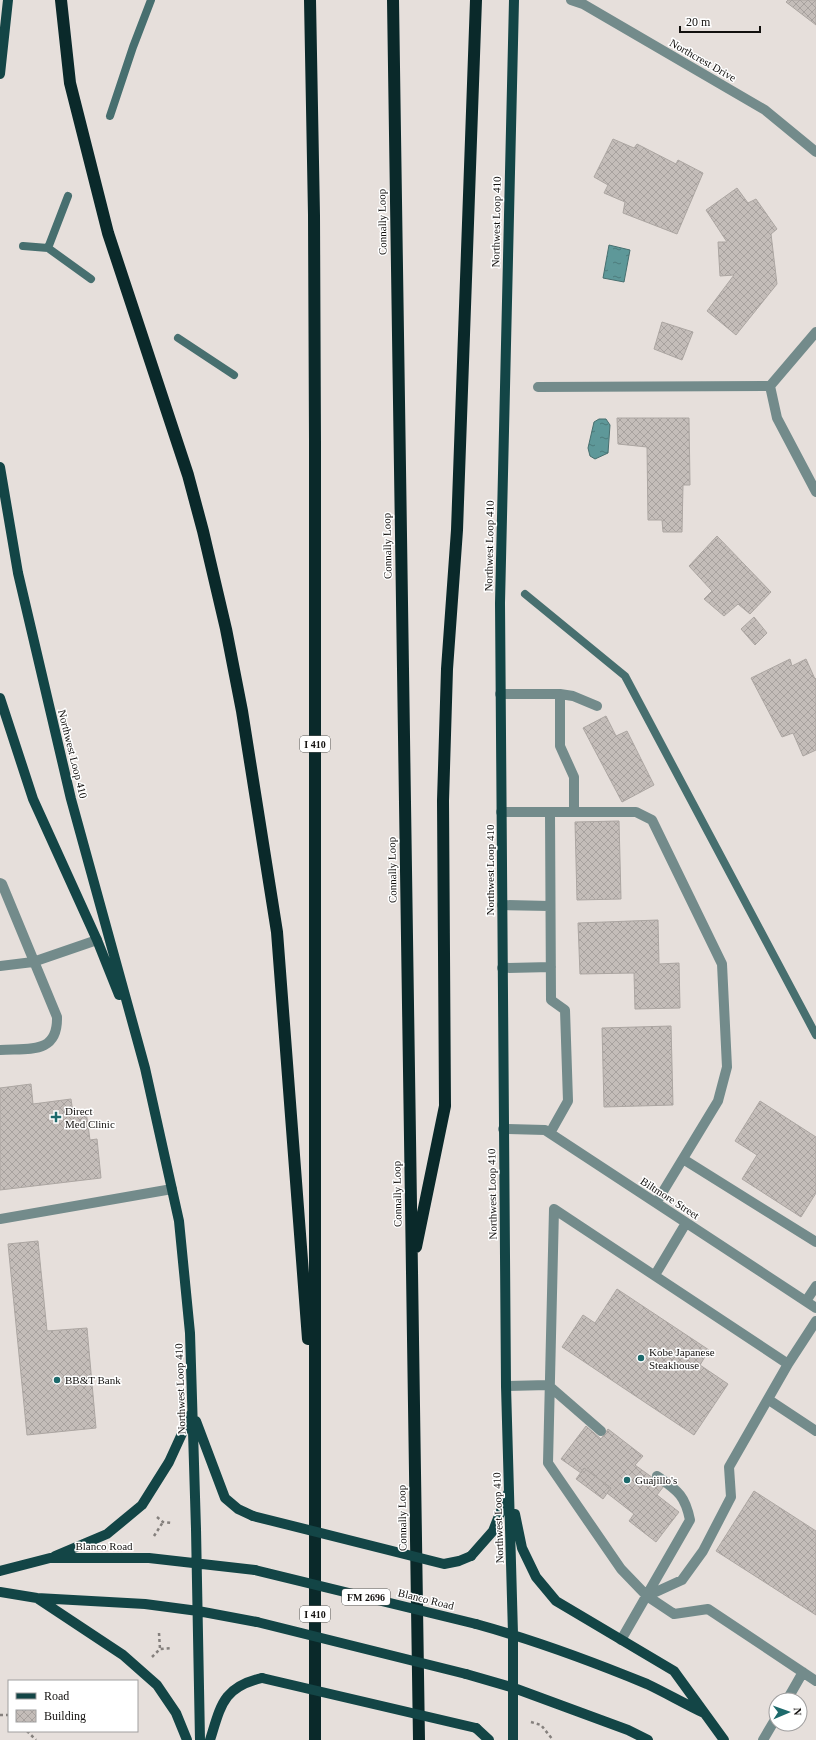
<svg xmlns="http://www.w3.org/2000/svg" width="816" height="1740" viewBox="0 0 816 1740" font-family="'Times New Roman',serif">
  <defs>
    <pattern id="water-ripples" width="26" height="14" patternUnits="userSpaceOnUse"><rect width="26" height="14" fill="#5e9899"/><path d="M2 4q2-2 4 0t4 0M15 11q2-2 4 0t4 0" fill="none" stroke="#4c7b7b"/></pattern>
    <pattern id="building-cross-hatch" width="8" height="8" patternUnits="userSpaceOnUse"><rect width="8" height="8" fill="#c4bdb9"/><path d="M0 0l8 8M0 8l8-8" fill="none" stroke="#a7a19e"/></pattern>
  </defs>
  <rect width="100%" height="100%" fill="#e6dfdb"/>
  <path fill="url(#water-ripples)" stroke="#476f6f" d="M 609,245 L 630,250 L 624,282 L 603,278 Z
    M 599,419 L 606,419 L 610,425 L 608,453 L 595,459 L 590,456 L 588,448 L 594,422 Z"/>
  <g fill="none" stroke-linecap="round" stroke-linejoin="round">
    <path stroke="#476f6f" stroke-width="8" d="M 110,116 L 133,47 L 151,0
      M 23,246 L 48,248 L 91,279
      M 48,248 L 68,196
      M 178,338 L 234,375
      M 525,594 L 625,676 L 816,1035"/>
  </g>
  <path fill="url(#building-cross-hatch)" stroke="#aca6a2" d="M 788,0 L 816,0 L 816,25 L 786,2 Z
    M 613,139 L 634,148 L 637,144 L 676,164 L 678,160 L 703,173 L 677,234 L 623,213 L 625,202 L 604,193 L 608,185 L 594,177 Z
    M 737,188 L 748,203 L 756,199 L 777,229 L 771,234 L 777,284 L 736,335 L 707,311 L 734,275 L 720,276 L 718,242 L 727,242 L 706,210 Z
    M 662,322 L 693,332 L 682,360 L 654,349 Z
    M 617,418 L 689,418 L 690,485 L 683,485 L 682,532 L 663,532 L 662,520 L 648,520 L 647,447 L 618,444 Z
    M 717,536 L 771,592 L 750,614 L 738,604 L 724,616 L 704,599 L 712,591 L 689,566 Z
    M 754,617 L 767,633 L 755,645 L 741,629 Z
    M 790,659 L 792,666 L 806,659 L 815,679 L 816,678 L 816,750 L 803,756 L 793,733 L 782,737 L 751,678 Z
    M 606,716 L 616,736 L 627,731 L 654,785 L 622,802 L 583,728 Z
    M 619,821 L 621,899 L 577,900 L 575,822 Z
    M 658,920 L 659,964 L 679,963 L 680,1008 L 635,1009 L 634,973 L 580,974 L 578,923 Z
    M 671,1026 L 673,1105 L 604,1107 L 602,1028 Z
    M 31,1084 L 33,1104 L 71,1099 L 73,1113 L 86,1111 L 90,1140 L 97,1139 L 101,1178 L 0,1190 L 0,1088 Z
    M 760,1101 L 816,1137 L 816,1193 L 801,1217 L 742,1179 L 757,1155 L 735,1141 Z
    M 38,1241 L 47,1331 L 87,1328 L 96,1428 L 27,1435 L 8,1244 Z
    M 617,1289 L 709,1350 L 700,1365 L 728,1384 L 694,1435 L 562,1347 L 583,1315 L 595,1323 Z
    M 586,1426 L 601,1439 L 608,1429 L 643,1456 L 635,1465 L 664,1486 L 657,1495 L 679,1512 L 656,1542 L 629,1521 L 634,1514 L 607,1493 L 611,1488 L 584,1468 L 581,1473 L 561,1459 Z
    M 584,1468 L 611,1488 L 603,1499 L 576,1479 Z
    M 754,1491 L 816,1531 L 816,1615 L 716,1551 Z"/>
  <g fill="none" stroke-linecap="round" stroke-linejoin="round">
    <path stroke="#85807d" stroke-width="2.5" stroke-dasharray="3 3" stroke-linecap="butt" d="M 157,1517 L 163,1522 L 172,1523
      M 154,1536 L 163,1522
      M 159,1633 L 160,1649
      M 152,1657 L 160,1649 L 172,1648
      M 0,1715 L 9,1715
      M 531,1722 L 541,1725 L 553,1740
      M 27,1731 L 36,1740"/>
    <path stroke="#738b8b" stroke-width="10" d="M 571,0 L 583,4 L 765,110 L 816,152
      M 816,332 L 770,386 L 777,418 L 816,492
      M 538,387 L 770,386
      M 500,694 L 560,694 L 573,696 L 597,706
      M 560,694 L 560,746 L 574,777 L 574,812
      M 501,812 L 636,812 L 652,820 L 722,964 L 727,1067 L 718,1101 L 656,1203
      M 550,812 L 551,1000 L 565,1010 L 568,1101 L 550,1133
      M 0,883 L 2,884 L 57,1017 C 58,1055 28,1048 0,1050
      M 502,905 L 550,906
      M 0,966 L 33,962 L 97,940
      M 502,968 L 551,967
      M 503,1129 L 545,1130 L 816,1308
      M 683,1159 L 816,1242
      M 0,1219 L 172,1189
      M 655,1275 L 686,1223
      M 806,1301 L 816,1286
      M 788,1364 L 554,1209 L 548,1463 L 621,1569 L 647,1596 L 674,1614 L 708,1609 L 816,1681
      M 506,1386 L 548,1385 L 601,1431
      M 769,1400 L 816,1431
      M 647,1596 L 682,1580 L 703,1551 L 731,1497 L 729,1467 L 788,1364 L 816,1321
      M 621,1640 L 690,1520 C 685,1495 678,1491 657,1476
      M 787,1700 L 803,1672
      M 763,1740 L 776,1718"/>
    <path stroke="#134546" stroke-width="10" d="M 0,74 L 8,0
      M 0,467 L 18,573 L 71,799 L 145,1068 L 179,1221 L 190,1333 L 196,1529 L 200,1740
      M 0,698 L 33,799 L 97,940 L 119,995
      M 196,1421 L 225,1498 L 238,1509 L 253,1516
      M 515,1514 L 522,1548 L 536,1577 L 556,1601 L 674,1671 L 724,1740
      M 55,1556 L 107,1534 L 142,1505 L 169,1462 L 191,1414
      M 471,1556 L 493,1531 L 508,1493
      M 0,1571 L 50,1558 L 149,1558 L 255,1570
      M 0,1592 L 37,1598 L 145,1604 L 198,1611 L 257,1622
      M 37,1598 L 123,1655 L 157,1685 L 176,1713 L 187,1740
      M 476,1624 C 534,1640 591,1661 647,1684 C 666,1693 685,1704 704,1713
      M 466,1674 L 514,1688 L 628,1730 L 648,1740
      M 476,1728 L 489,1740
      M 210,1740 C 221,1705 223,1687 262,1678
      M 513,1740 L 513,1634 L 506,1386 L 500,603 L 514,0"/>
    <path stroke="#0a292a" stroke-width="12" d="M 61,0 L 70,83 L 108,233 L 188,475 L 203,531 L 226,629 L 242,711 L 277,932 L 308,1339
      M 310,0 L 314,215 L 315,441 L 315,1740
      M 393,0 L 419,1740
      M 416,1247 L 445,1106 L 443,801 L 447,669 L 457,530 L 476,0"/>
    <path stroke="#134546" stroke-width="10" d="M 253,1516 L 444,1564 L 459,1561 L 471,1556
      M 255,1570 L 476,1624
      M 257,1622 L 466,1674
      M 262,1678 L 476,1728"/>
  </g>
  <g fill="#1d6a6c" stroke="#fff" stroke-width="1.5">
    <path d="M54 1111h4v4h4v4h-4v4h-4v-4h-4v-4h4z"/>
    <circle cx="641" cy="1358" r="4"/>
    <circle cx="57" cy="1380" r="4"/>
    <circle cx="627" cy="1480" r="4"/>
  </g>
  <g text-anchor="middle" stroke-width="3" stroke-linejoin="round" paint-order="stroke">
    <g fill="#fff" stroke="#595856" stroke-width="1">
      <rect x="300" y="736" width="30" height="16" rx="3"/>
      <rect x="342" y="1589" width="48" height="16" rx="3"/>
      <rect x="300" y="1606" width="30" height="16" rx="3"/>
    </g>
    <g font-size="10" font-weight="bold" fill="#12100e">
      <text x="315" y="748">I 410</text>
      <text x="366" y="1601">FM 2696</text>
      <text x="315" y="1618">I 410</text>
    </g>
    <g font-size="11" fill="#12100e" stroke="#fff">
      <text transform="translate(703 60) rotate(30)" y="4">Northcrest Drive</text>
      <text transform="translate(382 222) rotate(-91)" y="4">Connally Loop</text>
      <text transform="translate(496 222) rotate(-89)" y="4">Northwest Loop 410</text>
      <text transform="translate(387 546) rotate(-91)" y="4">Connally Loop</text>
      <text transform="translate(489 546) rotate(-89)" y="4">Northwest Loop 410</text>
      <text transform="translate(73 754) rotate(76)" y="4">Northwest Loop 410</text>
      <text transform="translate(392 870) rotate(-91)" y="4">Connally Loop</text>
      <text transform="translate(490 870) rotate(-90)" y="4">Northwest Loop 410</text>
      <text transform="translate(397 1194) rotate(-91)" y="4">Connally Loop</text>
      <text transform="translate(492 1194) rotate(-91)" y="4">Northwest Loop 410</text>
      <text transform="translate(670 1198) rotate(33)" y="4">Biltmore Street</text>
      <text transform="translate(180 1389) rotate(-92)" y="4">Northwest Loop 410</text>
      <text transform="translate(402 1518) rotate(-91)" y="4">Connally Loop</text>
      <text transform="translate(498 1518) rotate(-92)" y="4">Northwest Loop 410</text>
      <text x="104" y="1550">Blanco Road</text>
      <text transform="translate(426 1599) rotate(14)" y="4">Blanco Road</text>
    </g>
    <g font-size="11" fill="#12100e" stroke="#fff" text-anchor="start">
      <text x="65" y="1115">Direct<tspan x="65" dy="13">Med Clinic</tspan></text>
      <text x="649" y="1356">Kobe Japanese<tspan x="649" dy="13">Steakhouse</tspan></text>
      <text x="65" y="1384">BB&amp;T Bank</text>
      <text x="635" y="1484">Guajillo's</text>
    </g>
  </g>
  <rect x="8" y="1680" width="130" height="52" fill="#ffffff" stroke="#a09f9f"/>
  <rect x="16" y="1693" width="20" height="6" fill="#134546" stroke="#a09f9f"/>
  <text x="44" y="1700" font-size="12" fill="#12100e">Road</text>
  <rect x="16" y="1710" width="20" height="12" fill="url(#building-cross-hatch)" stroke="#a09f9f"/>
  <text x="44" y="1720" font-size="12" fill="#12100e">Building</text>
  <g transform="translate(788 1712) rotate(88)"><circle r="19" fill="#ffffff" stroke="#a09f9f"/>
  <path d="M0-3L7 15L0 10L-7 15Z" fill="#1d6a6c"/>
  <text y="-6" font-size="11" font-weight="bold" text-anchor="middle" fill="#12100e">N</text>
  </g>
  <path d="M680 26v6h80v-6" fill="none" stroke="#12100e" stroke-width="2"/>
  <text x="686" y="26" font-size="12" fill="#12100e" stroke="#ffffff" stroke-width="3" paint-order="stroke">20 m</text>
</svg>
